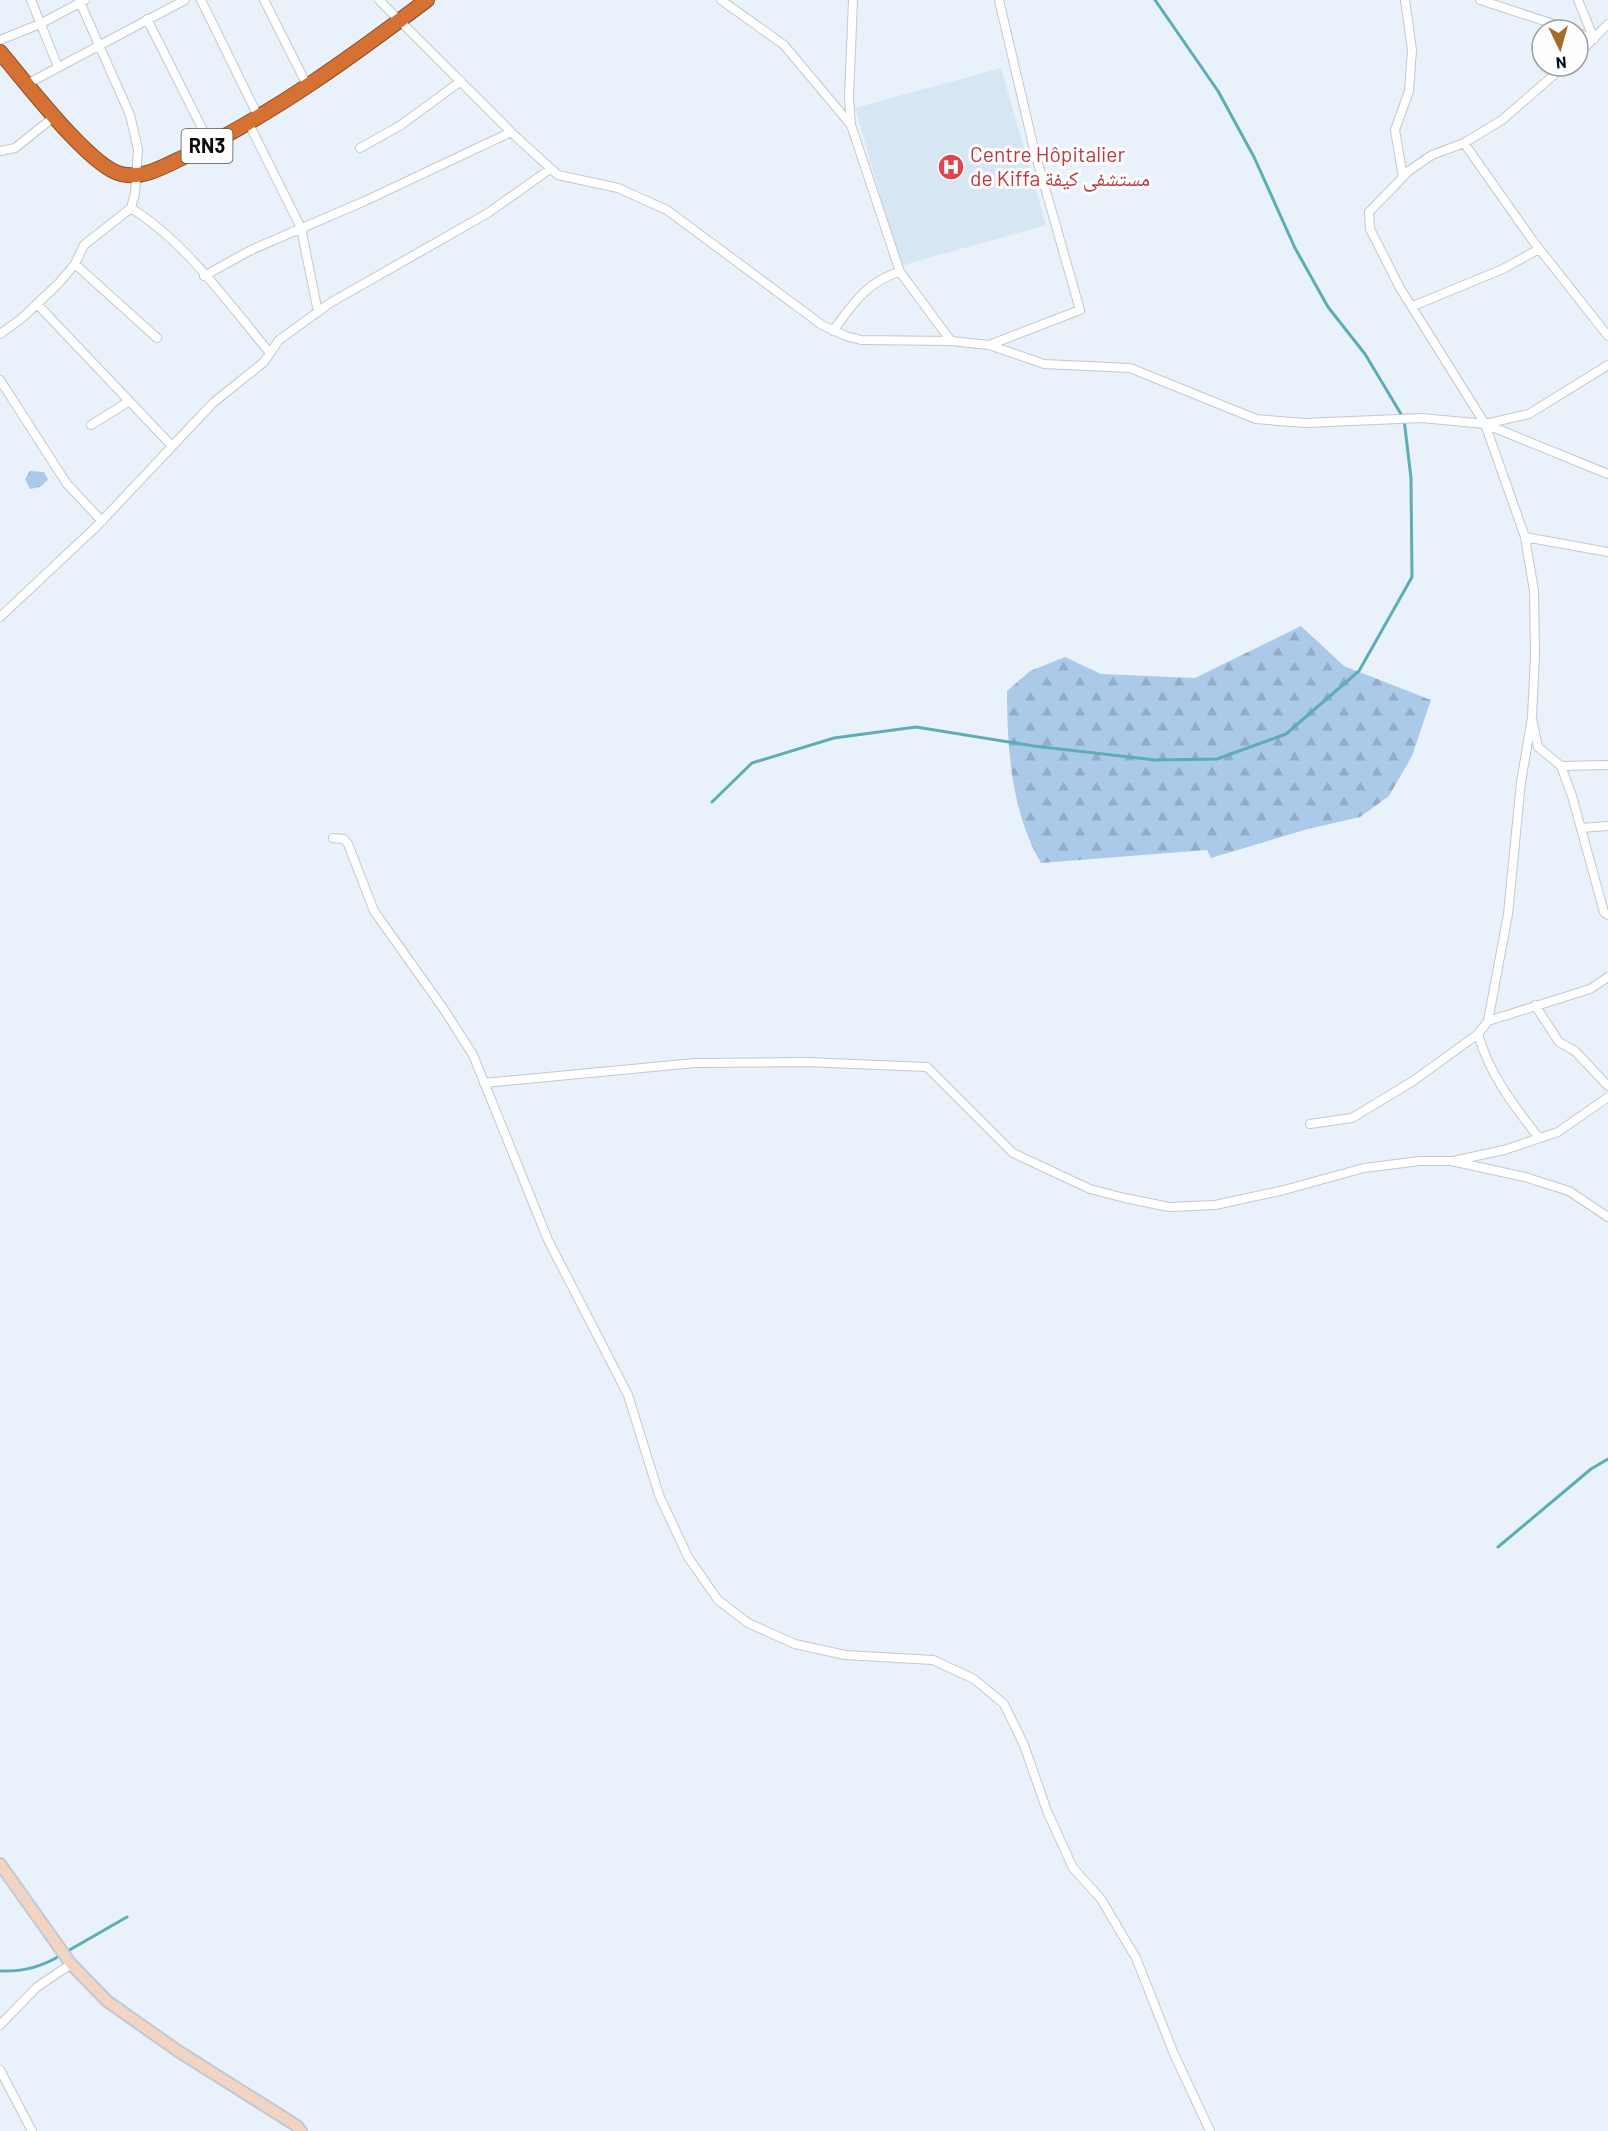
<svg xmlns="http://www.w3.org/2000/svg" width="1608" height="2131" viewBox="0 0 1608 2131" font-family="Barlow,'Noto Naskh Arabic',sans-serif">
  <defs>
    <pattern id="grass-tufts" width="24" height="20" patternUnits="userSpaceOnUse" patternTransform="scale(1.5)"><rect width="24" height="20" fill="#abcae9"/><path d="M3 7l-1-3M5 7V3M7 7l1-3M15 17l-1-3M17 17v-4M19 17l1-3" fill="none" stroke="#92acc7"/></pattern>
    <pattern id="forest-firs" width="22" height="20" patternUnits="userSpaceOnUse" patternTransform="scale(1.5)"><rect width="22" height="20" fill="#abcae9"/><path d="M5 1l3.5 6h-7zM16 11l3.5 6h-7z" fill="#92acc7"/></pattern>
  </defs>
  <rect width="100%" height="100%" fill="#e9f2fb"/>
  <path fill="#d7e6f3" d="M 1001,68 L 1046,225 L 900,266 L 855,108 Z"/>
  <path fill="url(#grass-tufts)" d="M 30,471 L 44,472 L 48,480 L 40,487 L 30,489 L 25,479 Z"/>
  <path fill="url(#forest-firs)" d="M 1301,626 L 1344,666 L 1431,700 L 1412,756 L 1389,796 L 1360,817 L 1308,829 L 1211,858 L 1207,850 L 1041,863 C 1011,811 1007,749 1007,691 L 1030,671 L 1065,657 L 1101,674 L 1195,678 Z"/>
  <g fill="none" stroke-linecap="round" stroke-linejoin="round">
    <path stroke="#5caeb3" stroke-width="3" d="M 712,802 L 752,763 L 834,738 L 916,727 L 1034,746 L 1155,760 L 1217,759 L 1286,734 L 1359,671 L 1412,577 L 1411,478 L 1404,419 L 1365,354 L 1328,307 L 1295,248 L 1254,157 L 1218,91 L 1155,0
      M 1498,1547 L 1591,1469 L 1608,1459
      M 66,1952 L 127,1917
      M 0,1971 C 22,1972 42,1967 61,1955"/>
    <defs>
      <path id="street" d="M 31,0 L 58,67
        M 201,0 L 259,118
        M 264,0 L 308,87
        M 379,0 L 515,136 L 558,175 L 618,188 L 667,210 L 822,325 L 846,336 L 861,340 L 951,341 L 989,345 L 1044,364 L 1130,368 L 1256,419 L 1305,423 L 1422,418 L 1485,424 L 1608,474
        M 721,0 L 784,45 L 851,125
        M 853,0 L 849,97 L 851,125 L 900,272 L 951,341
        M 1480,0 L 1572,30
        M 1578,0 L 1594,39
        M 147,19 L 210,144
        M 1578,33 L 1594,39
        M 0,40 L 40,24 L 85,0
        M 1578,54 L 1608,24
        M 27,84 L 185,0
        M 249,124 L 301,228 L 318,312
        M 1464,143 L 1533,241 L 1608,336
        M 360,148 L 401,125 L 461,81
        M 0,151 L 15,148 L 55,116
        M 1403,177 L 1395,130 L 1409,91 L 1412,50 L 1405,0
        M 131,208 C 187,243 228,303 270,353
        M 75,264 L 157,338
        M 204,276 L 251,250 L 365,201 L 511,132
        M 37,304 L 172,446
        M 1413,306 L 1503,269 L 1539,249
        M 833,331 C 851,306 868,280 900,272
        M 0,334 L 21,319 L 58,284 L 75,264 L 84,245 L 131,208 L 135,193 L 138,149 L 130,115 L 79,0
        M 989,345 L 1080,310 L 1034,149 L 999,0
        M 0,380 L 67,484 L 102,521
        M 1485,424 L 1529,414 L 1608,365
        M 91,425 L 128,402
        M 1525,537 L 1608,552
        M 0,617 L 97,526 L 213,403 L 264,362 L 279,340 L 330,303 L 488,213 L 550,169
        M 1533,723 L 1538,747 L 1561,766 L 1572,796 L 1604,912 L 1608,915
        M 1561,766 L 1608,765
        M 1581,828 L 1608,826
        M 333,838 L 344,839 L 348,844 L 374,911 L 445,1011 L 473,1055 L 548,1240 L 628,1395 L 659,1495 L 688,1557 L 718,1600 L 748,1623 L 795,1644 L 845,1655 L 933,1660 L 974,1679 L 1004,1704 L 1024,1745 L 1047,1811 L 1073,1868 L 1101,1899 L 1136,1958 L 1174,2054 L 1210,2131
        M 1535,1005 L 1559,1042 L 1575,1051 L 1608,1086
        M 1488,1021 L 1508,914 L 1521,782 L 1532,718 L 1535,655 L 1534,591 L 1525,537 L 1485,424 L 1400,288 L 1370,229 L 1369,212 L 1410,170 L 1432,155 L 1464,143 L 1502,120 L 1564,66
        M 1478,1034 C 1489,1074 1514,1106 1539,1138
        M 484,1083 L 695,1063 L 806,1062 L 927,1067 L 1013,1153 L 1090,1189 L 1125,1198 L 1169,1207 L 1215,1205 L 1284,1190 L 1364,1168 L 1420,1161 L 1451,1161 L 1525,1177 L 1569,1191 L 1608,1217
        M 1310,1124 L 1352,1118 L 1413,1081 L 1478,1034 L 1488,1021 L 1590,989 L 1608,977
        M 1453,1161 L 1504,1150 L 1558,1132 L 1608,1097
        M 0,2025 L 37,1987 L 71,1964
        M 0,2070 L 32,2131"/>
      <path id="secondary" d="M 0,1864 L 71,1964 L 107,2001 L 178,2051 L 297,2126 L 301,2131"/>
      <path id="highway" d="M 0,52 C 23,79 90,167 121,174 C 145,180 170,163 190,154 C 276,112 351,57 427,0"/>
    </defs>
    <use href="#street" stroke="#c0c9d1" stroke-width="10"/>
    <use href="#secondary" stroke="#c0c9d1" stroke-width="14"/>
    <use href="#highway" stroke="#8f4e27" stroke-width="16"/>
    <use href="#street" stroke="#fff" stroke-width="8"/>
    <use href="#secondary" stroke="#f3d4c2" stroke-width="10"/>
    <use href="#highway" stroke="#d67134" stroke-width="14"/>
  </g>
  <defs>
    <symbol id="hospital-disc" viewBox="-11 -11 22 22"><circle r="9.5" fill="#e0444e" stroke="#fefefe"/><path d="M-5-5h3v3.5h4V-5h3V5h-3V1.5h-4V5h-3Z" fill="#fff"/></symbol>
  </defs>
  <g fill-rule="evenodd">
    <use href="#hospital-disc" x="936" y="152" width="30" height="30"/>
  </g>
  <g text-anchor="middle" stroke-width="6" stroke-linejoin="round" paint-order="stroke">
    <rect fill="#fefefe" stroke="#535557" stroke-width="1.5" x="181.5" y="129" width="51" height="34" rx="4.5"/>
    <g font-size="20" font-weight="bold" fill="#0a0d10">
      <text x="207" y="153">RN3</text>
    </g>
    <g font-size="21" fill="#be3a42" stroke="#fefefe" text-anchor="start">
      <text x="970" y="162">Centre Hôpitalier<tspan x="970" dy="24">de Kiffa مستشفى كيفة</tspan></text>
    </g>
  </g>
  <g transform="translate(1560 48) rotate(175)"><circle r="28" fill="#fefefe" stroke="#9c9e9f" stroke-width="1.5"/>
  <path d="M0-4.5L10 22L0 15L-10 22Z" fill="#a36d27"/>
  <text y="-9" font-size="16" font-weight="bold" text-anchor="middle" fill="#0a0d10">N</text>
  </g>
</svg>
